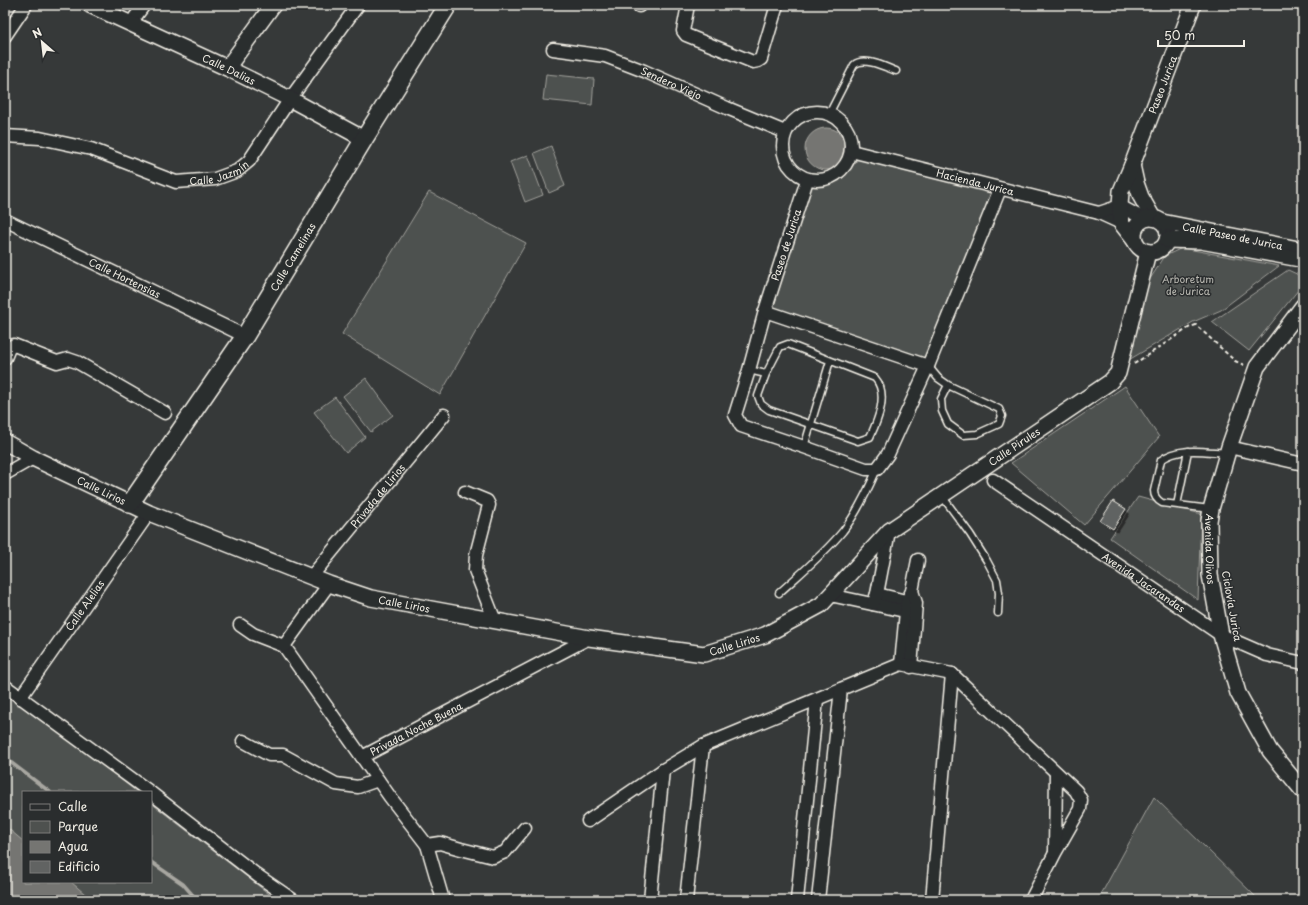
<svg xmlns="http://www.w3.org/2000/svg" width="1308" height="905" viewBox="0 0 1308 905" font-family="'Playpen Sans',sans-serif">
  <rect width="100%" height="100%" fill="#363939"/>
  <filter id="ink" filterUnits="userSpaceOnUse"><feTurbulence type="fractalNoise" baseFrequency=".025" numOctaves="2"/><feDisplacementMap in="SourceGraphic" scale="8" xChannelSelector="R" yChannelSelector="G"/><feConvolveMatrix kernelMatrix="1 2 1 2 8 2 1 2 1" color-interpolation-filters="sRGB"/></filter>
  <g filter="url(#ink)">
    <path fill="#4e514f" stroke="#a1a19c" d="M 546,74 L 594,79 L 592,105 L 543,100 Z
      M 551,146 L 565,186 L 549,193 L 534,153 Z
      M 528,155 L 543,195 L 525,202 L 510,162 Z
      M 858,159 L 994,191 L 924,360 L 771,308 L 810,186 L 843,178 Z
      M 429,192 L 526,243 L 440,395 L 342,334 Z
      M 1182,248 L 1279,266 L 1221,310 L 1193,322 L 1127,361 L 1148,282 L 1165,256 Z
      M 1288,270 L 1303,277 L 1303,284 L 1249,351 L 1212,322 Z
      M 366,378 L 393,415 L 371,432 L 343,396 Z
      M 1125,386 L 1159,437 L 1084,525 L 1011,463 Z
      M 335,397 L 365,437 L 346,453 L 314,412 Z
      M 1138,497 L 1201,514 L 1198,600 L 1110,538 Z
      M 5,694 L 68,739 L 137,792 L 23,792 L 23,882 L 151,882 L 151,803 L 277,900 L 5,900 Z
      M 1154,797 L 1259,900 L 1098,900 Z"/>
    <path fill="#757572" stroke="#a8a7a1" d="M805 149a21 21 0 1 1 42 0a21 21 0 1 1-42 0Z
      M 5,826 L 23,841 L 23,882 L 71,882 L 92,900 L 5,900 Z"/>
    <path fill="#0007" d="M 1125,510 L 1130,514 L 1118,533 L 1106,526 L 1101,521 Z"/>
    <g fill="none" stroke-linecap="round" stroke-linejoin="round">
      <path stroke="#a8a7a1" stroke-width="3.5" d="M 5,758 L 50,792
        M 151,862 L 183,884 L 197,900"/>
    </g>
    <path fill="#616362" stroke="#f4f1e8" d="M 1113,501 L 1126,509 L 1113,529 L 1100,521 Z"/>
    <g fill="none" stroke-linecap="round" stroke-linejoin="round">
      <defs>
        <path id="service" d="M 829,114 L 854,65 C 864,56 885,67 896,71
          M 788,344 L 875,378 C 889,394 878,420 870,437 L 858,441 L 769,410 L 761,404 L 758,396 L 766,374 L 780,347 Z
          M 928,366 L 938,378 L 948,385 L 999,409 L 1002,416 L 999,424 L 977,434 L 963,435 L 948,424 L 942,411 L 941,399 L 948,385
          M 749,370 L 766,374
          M 804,447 L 830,361
          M 942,496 L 970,534 L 987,561 L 997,580 L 999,593 L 998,613
          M 1177,505 L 1188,451
          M 1210,509 L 1162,503 C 1157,500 1154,497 1154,491 L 1161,460 C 1180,446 1206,452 1227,453
          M 779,593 C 801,573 824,554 843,531 C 858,512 868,490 877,469"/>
        <g id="minor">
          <path d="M 639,5 L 639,6"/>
          <path d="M 688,5 L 683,31 L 686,35 L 753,62 L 758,61 L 761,59 L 777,5"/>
          <path d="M 130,24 L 144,5"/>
          <path d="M 5,36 L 26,5"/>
          <path id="s1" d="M 553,49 L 605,56 L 644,71 L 727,108 L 785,132"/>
          <circle cx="817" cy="146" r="34"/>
          <path id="s2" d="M 5,136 L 40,138 L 91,149 L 176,182 L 215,179 L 237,171 L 249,161 L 290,99 L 358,5"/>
          <path id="s3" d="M 851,151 L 1099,213 L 1121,223"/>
          <path d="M 807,180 L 765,311 L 749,370 L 735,415 L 741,426 L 804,447 L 866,469 L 877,469 L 888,454 L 928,366 L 1000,189"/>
          <path d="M 1099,213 L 1120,206 L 1144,219"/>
          <path id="s4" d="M 5,220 L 245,336"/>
          <path d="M 765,311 L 928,366"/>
          <path d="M 5,358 L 9,348 L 14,345 L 57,362 L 68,359 L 77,362 L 165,413"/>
          <path d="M 1229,447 L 1303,464"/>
          <path d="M 5,474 L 33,458"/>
          <path id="s5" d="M 993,480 L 1221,635 L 1267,655 L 1303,663"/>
          <path d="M 465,492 L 487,501 L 489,505 L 476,555 L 475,570 L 495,621"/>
          <path id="s6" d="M 311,577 L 444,415"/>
          <path d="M 877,594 L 914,603"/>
          <path d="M 830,595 L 914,613"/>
          <path d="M 873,604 L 877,594 L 889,531"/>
          <path d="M 240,625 L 253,634 L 284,646 L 390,797 L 427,845 L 443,900"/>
          <path d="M 284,646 L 329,584"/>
          <path d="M 901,664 L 907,601 L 912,591 L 918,560"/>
          <path d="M 911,667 L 916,603 L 912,591"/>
          <path d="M 5,686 L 150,792"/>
          <path id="s7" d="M 20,698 L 149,513"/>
          <path d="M 243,741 L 269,755 L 283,755 L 336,784 L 358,787 L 378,780"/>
          <path id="s8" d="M 362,757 L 589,638"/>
          <path d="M 151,793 L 258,876 L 293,900"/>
          <path d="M 588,821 L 663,770 L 703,746 L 901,664 L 952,674 L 1076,791 L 1081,800 L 1080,809 L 1055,853 L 1031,900"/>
          <path d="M 427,845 L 440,843 L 461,849 L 493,857 L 505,852 L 525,828"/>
          <path d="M 1055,852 L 1056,773"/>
          <path d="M 650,900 L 663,770"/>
          <path d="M 686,900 L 703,746"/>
          <path d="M 797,900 L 817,699"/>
          <path d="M 818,900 L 841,689"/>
          <path d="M 932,900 L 952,674"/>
        </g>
        <g id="tertiary">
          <path id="s9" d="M 90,5 L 227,68 L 290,99 L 364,139"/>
          <path d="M 227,68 L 273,5"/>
          <path d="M 1132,165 L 1136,183 L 1141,197 L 1153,218"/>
          <circle cx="1151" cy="235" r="17"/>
          <path id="s10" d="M 1162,222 L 1303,250"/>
          <path d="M 1167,240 L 1201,241 L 1300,259"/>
          <path id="s11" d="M 1135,241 L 1121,223 L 1120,206 L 1121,191 L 1132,165 L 1193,5"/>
          <path id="s12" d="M 1303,306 L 1257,367 L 1229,447 L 1211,509 L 1209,521 L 1210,575 L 1221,635 L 1238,693 L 1270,751 L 1303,791"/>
          <path id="s13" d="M 5,442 L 33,458 L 149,513 L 329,584 L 371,598 L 589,638 L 704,654 L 765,635 L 821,605 L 889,531 L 1110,382 L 1118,373 L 1148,252"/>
        </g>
        <g id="secondary">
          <path id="s14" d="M 130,504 L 245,336 L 364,139 L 448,5"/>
        </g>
      </defs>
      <use href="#service" stroke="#f4f1e8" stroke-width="9"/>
      <use href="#minor" stroke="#f4f1e8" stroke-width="15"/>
      <use href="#tertiary" stroke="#f4f1e8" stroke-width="18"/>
      <use href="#secondary" stroke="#f4f1e8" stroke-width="20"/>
      <path stroke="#f4f1e8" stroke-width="2" stroke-dasharray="4 3" stroke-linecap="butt" d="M 1134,364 L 1190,327 L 1196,325 L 1235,361 L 1244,365"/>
      <use href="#service" stroke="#2a2d2e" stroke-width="6"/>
      <use href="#minor" stroke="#2a2d2e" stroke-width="12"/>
      <use href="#tertiary" stroke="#2a2d2e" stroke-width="15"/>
      <use href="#secondary" stroke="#2a2d2e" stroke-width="17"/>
    </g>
  </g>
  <g text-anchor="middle" stroke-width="3" stroke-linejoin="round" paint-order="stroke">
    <g font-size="10" fill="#f4f1e8" stroke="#2a2d2e">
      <text dy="4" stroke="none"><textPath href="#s9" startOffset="153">Calle Dalias</textPath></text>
      <text dy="4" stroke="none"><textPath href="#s1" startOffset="124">Sendero Viejo</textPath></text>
      <text dy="4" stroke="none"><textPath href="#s11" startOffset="169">Paseo Jurica</textPath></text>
      <text dy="4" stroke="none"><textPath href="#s2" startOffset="223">Calle Jazmín</textPath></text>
      <text dy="4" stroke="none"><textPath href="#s3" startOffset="128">Hacienda Jurica</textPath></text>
      <text dy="4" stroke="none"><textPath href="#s10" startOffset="72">Calle Paseo de Jurica</textPath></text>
      <text transform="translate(786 245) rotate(-72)" y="4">Paseo de Jurica</text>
      <text dy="4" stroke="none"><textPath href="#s14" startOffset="296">Calle Camelinas</textPath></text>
      <text dy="4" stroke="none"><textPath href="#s4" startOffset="133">Calle Hortensias</textPath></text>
      <text dy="4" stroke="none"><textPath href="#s13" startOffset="1115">Calle Pirules</textPath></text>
      <text dy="4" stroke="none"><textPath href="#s13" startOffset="108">Calle Lirios</textPath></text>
      <text dy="4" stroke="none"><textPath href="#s6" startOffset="105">Privada de Lirios</textPath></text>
      <text dy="4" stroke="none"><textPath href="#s12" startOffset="266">Avenida Olivos</textPath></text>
      <text dy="4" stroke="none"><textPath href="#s5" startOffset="182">Avenida Jacarandas</textPath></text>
      <text dy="4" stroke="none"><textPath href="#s13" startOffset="432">Calle Lirios</textPath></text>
      <text dy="4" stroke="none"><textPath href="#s7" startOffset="113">Calle Alelias</textPath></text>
      <text transform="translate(1232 606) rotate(80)" y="4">Ciclovía Jurica</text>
      <text dy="4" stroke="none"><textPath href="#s13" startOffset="768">Calle Lirios</textPath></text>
      <text dy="4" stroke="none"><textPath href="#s8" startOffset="61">Privada Noche Buena</textPath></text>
    </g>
    <g font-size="10" fill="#bab9b2" stroke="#2a2d2e">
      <text x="1188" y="283">Arboretum<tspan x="1188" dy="12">de Jurica</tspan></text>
    </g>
  </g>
  <rect width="1308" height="905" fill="none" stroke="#2a2d2e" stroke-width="20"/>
  <rect x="10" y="10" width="1288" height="885" fill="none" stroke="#f4f1e8" stroke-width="1.5" filter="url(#ink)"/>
  <rect x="22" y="791" width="130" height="92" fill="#2a2d2e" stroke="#7b7b78"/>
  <rect x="30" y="804" width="20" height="6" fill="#2a2d2e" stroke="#7b7b78"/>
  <text x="58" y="811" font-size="12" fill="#f4f1e8">Calle</text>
  <rect x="30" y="821" width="20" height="12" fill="#4e514f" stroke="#7b7b78"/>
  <text x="58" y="831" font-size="12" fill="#f4f1e8">Parque</text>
  <rect x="30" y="841" width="20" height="12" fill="#757572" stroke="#7b7b78"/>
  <text x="58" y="851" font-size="12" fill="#f4f1e8">Agua</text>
  <rect x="30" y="861" width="20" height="12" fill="#616362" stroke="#7b7b78"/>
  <text x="58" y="871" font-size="12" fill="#f4f1e8">Edificio</text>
  <g transform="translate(42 42) rotate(332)" stroke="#2a2d2e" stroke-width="3" paint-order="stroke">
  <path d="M0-3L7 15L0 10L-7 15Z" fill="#f4f1e8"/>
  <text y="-6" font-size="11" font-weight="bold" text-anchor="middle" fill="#f4f1e8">N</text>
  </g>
  <path d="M1158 40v6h86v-6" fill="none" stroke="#f4f1e8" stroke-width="2"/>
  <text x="1164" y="40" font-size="12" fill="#f4f1e8" stroke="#2a2d2e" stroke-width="3" paint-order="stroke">50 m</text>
</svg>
